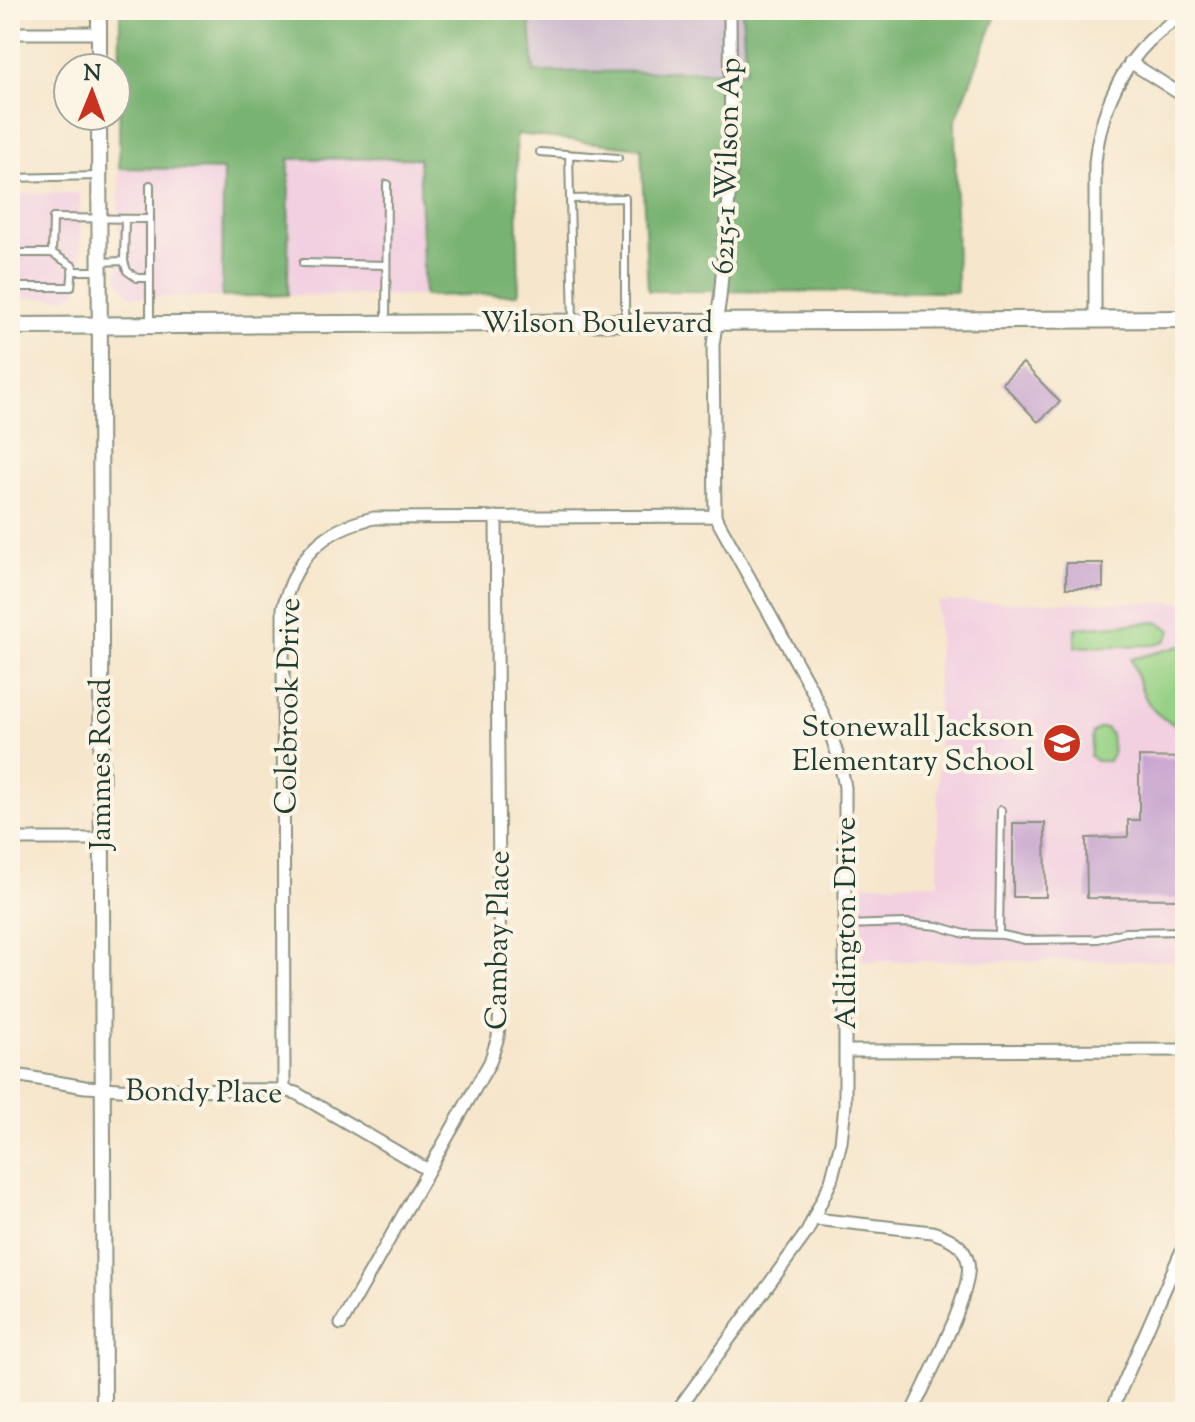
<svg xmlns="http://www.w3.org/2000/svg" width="1195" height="1422" viewBox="0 0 1195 1422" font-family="'Sorts Mill Goudy',serif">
  <rect width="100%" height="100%" fill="#fcf5e5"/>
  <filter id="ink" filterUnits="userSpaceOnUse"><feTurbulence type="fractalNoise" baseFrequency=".0125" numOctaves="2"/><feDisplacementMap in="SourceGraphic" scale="16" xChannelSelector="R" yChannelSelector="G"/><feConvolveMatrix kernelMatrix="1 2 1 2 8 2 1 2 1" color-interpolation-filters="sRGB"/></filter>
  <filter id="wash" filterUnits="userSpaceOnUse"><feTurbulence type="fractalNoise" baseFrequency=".006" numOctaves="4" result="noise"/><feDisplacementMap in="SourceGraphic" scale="32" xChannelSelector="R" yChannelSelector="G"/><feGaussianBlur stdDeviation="1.8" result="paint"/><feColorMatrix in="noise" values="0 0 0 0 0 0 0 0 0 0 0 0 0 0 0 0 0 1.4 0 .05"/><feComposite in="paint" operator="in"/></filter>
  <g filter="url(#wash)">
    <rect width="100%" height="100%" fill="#f6e6cc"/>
    <path fill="#f2cfe1" d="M 419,158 L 424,296 L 288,295 L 288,159 Z
      M 119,168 L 223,170 L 222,297 L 132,297 L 118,281 Z
      M 80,193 L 81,280 L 78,291 L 65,298 L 10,298 L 10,194 Z
      M 938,602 L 1185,602 L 1185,961 L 862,961 L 862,884 L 938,883 Z"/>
    <path fill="#cfbdcf" d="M 529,10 L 742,10 L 746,71 L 534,72 Z"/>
    <path fill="#97d185" stroke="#5b875c" stroke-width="2" d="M 1158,622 L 1171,630 C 1169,640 1164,642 1154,645 L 1075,647 L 1075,628 Z
      M 1185,645 L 1185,727 C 1146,718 1143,693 1131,659 Z
      M 1100,728 L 1106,728 L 1111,734 L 1113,755 L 1109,761 L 1096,761 L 1090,756 L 1093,733 Z"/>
    <path fill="#79b372" stroke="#4c7853" stroke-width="2" d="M 120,10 L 529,10 L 534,72 L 746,71 L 742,10 L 998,10 L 955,122 L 957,292 L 648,291 L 641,148 L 516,134 L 519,294 L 424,296 L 419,158 L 289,159 L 288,295 L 222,297 L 223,170 L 119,168 Z"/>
    <g id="blocks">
      <path fill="#c7a4cf" d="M 1023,363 L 1060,402 L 1038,422 L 1002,383 Z
        M 1066,563 L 1103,563 L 1103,588 L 1066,588 Z
        M 1139,757 L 1185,758 L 1185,899 L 1087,898 L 1086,838 L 1128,837 L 1128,820 L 1139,820 Z
        M 1013,823 L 1045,823 L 1046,897 L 1013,897 Z"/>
    </g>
  </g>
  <g filter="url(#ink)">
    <use href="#blocks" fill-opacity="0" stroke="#8a9280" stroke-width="2"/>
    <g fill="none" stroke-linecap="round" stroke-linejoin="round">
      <defs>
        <path id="service" d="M 540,152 L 618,158
          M 569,154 L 570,199
          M 10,178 L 98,176
          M 10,253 L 52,253 L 53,218 L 150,219
          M 124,261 L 127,271 L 137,278 L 150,278
          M 99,262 L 124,261 L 125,219
          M 303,263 L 386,265
          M 72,271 L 99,271
          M 10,287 L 71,287 L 73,266 L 52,253
          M 15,288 L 15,324
          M 573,321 L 570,199 L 625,198 L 625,321
          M 386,323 L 387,184
          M 150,325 L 150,185
          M 845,925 L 905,923 L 938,926 L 965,934 L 1003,935 L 1025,940 L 1098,939 L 1125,932 L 1185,931
          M 999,934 L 1001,810"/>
        <path id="minor" d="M 10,33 L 99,33
          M 1130,62 L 1185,97
          M 1095,319 L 1095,163 C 1101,101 1130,45 1185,14
          M 10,839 L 101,839
          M 846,1051 L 1185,1050
          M 10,1074 L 85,1087 L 120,1089 L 284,1090 L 296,1093 L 428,1170
          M 284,1090 L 283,608 C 296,557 322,529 374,518 L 715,516
          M 815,1219 L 932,1232 C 948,1237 964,1244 968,1262 C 974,1291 926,1381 912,1412
          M 341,1324 L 490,1062 L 498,1037 L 500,1011 L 496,517
          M 676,1412 L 807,1232 L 831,1181 L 841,1142 L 845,1105 L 845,787 C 839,753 828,723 813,692 L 715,516 L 713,345 L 720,298 L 731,175 L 730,10
          M 1111,1412 L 1185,1243"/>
        <path id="tertiary" d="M 99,68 L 99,10
          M 99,116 L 104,1412"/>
        <path id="secondary" d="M 10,326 L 1185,319"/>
      </defs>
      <use href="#service" stroke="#8a9280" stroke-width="10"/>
      <use href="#minor" stroke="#8a9280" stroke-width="15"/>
      <use href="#tertiary" stroke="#8a9280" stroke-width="18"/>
      <use href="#secondary" stroke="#8a9280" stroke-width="20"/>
      <use href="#service" stroke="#fff" stroke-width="6"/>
      <use href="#minor" stroke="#fff" stroke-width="11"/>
      <use href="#tertiary" stroke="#fff" stroke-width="14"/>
      <use href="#secondary" stroke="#fff" stroke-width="16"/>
    </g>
  </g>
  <defs>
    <symbol id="school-disc" viewBox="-11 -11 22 22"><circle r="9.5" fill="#c8321e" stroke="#fcf5e5"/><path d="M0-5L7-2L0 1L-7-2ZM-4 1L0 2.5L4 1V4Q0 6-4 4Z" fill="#fff"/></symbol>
  </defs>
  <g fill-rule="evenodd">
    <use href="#school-disc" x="1040" y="721" width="44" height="44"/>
  </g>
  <g text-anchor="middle" stroke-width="8" stroke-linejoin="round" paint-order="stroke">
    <g font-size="30" fill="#1f3d34" stroke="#fcf5e5">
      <text transform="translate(726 166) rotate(-88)" y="10">6215-1 Wilson Ap</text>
      <text x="597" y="332">Wilson Boulevard</text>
      <text transform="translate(287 706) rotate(-89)" y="10">Colebrook Drive</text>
      <text transform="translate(100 764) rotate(-90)" y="10">Jammes Road</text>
      <text transform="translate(845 923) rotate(-90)" y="10">Aldington Drive</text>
      <text transform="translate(497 940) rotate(-89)" y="10">Cambay Place</text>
      <text transform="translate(204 1091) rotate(1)" y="10">Bondy Place</text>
    </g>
    <g font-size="30" fill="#1f3d34" stroke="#fcf5e5" text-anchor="end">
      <text x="1034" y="736">Stonewall Jackson<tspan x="1034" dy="34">Elementary School</tspan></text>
    </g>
  </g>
  <rect width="1195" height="1422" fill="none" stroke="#fcf5e5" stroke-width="40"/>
  <g transform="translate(92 92) rotate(1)"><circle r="38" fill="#fcf5e5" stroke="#a4ab9e" stroke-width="2"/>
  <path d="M0-6L14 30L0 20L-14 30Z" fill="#c8321e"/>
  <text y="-12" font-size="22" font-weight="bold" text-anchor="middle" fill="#1f3d34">N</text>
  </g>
</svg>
